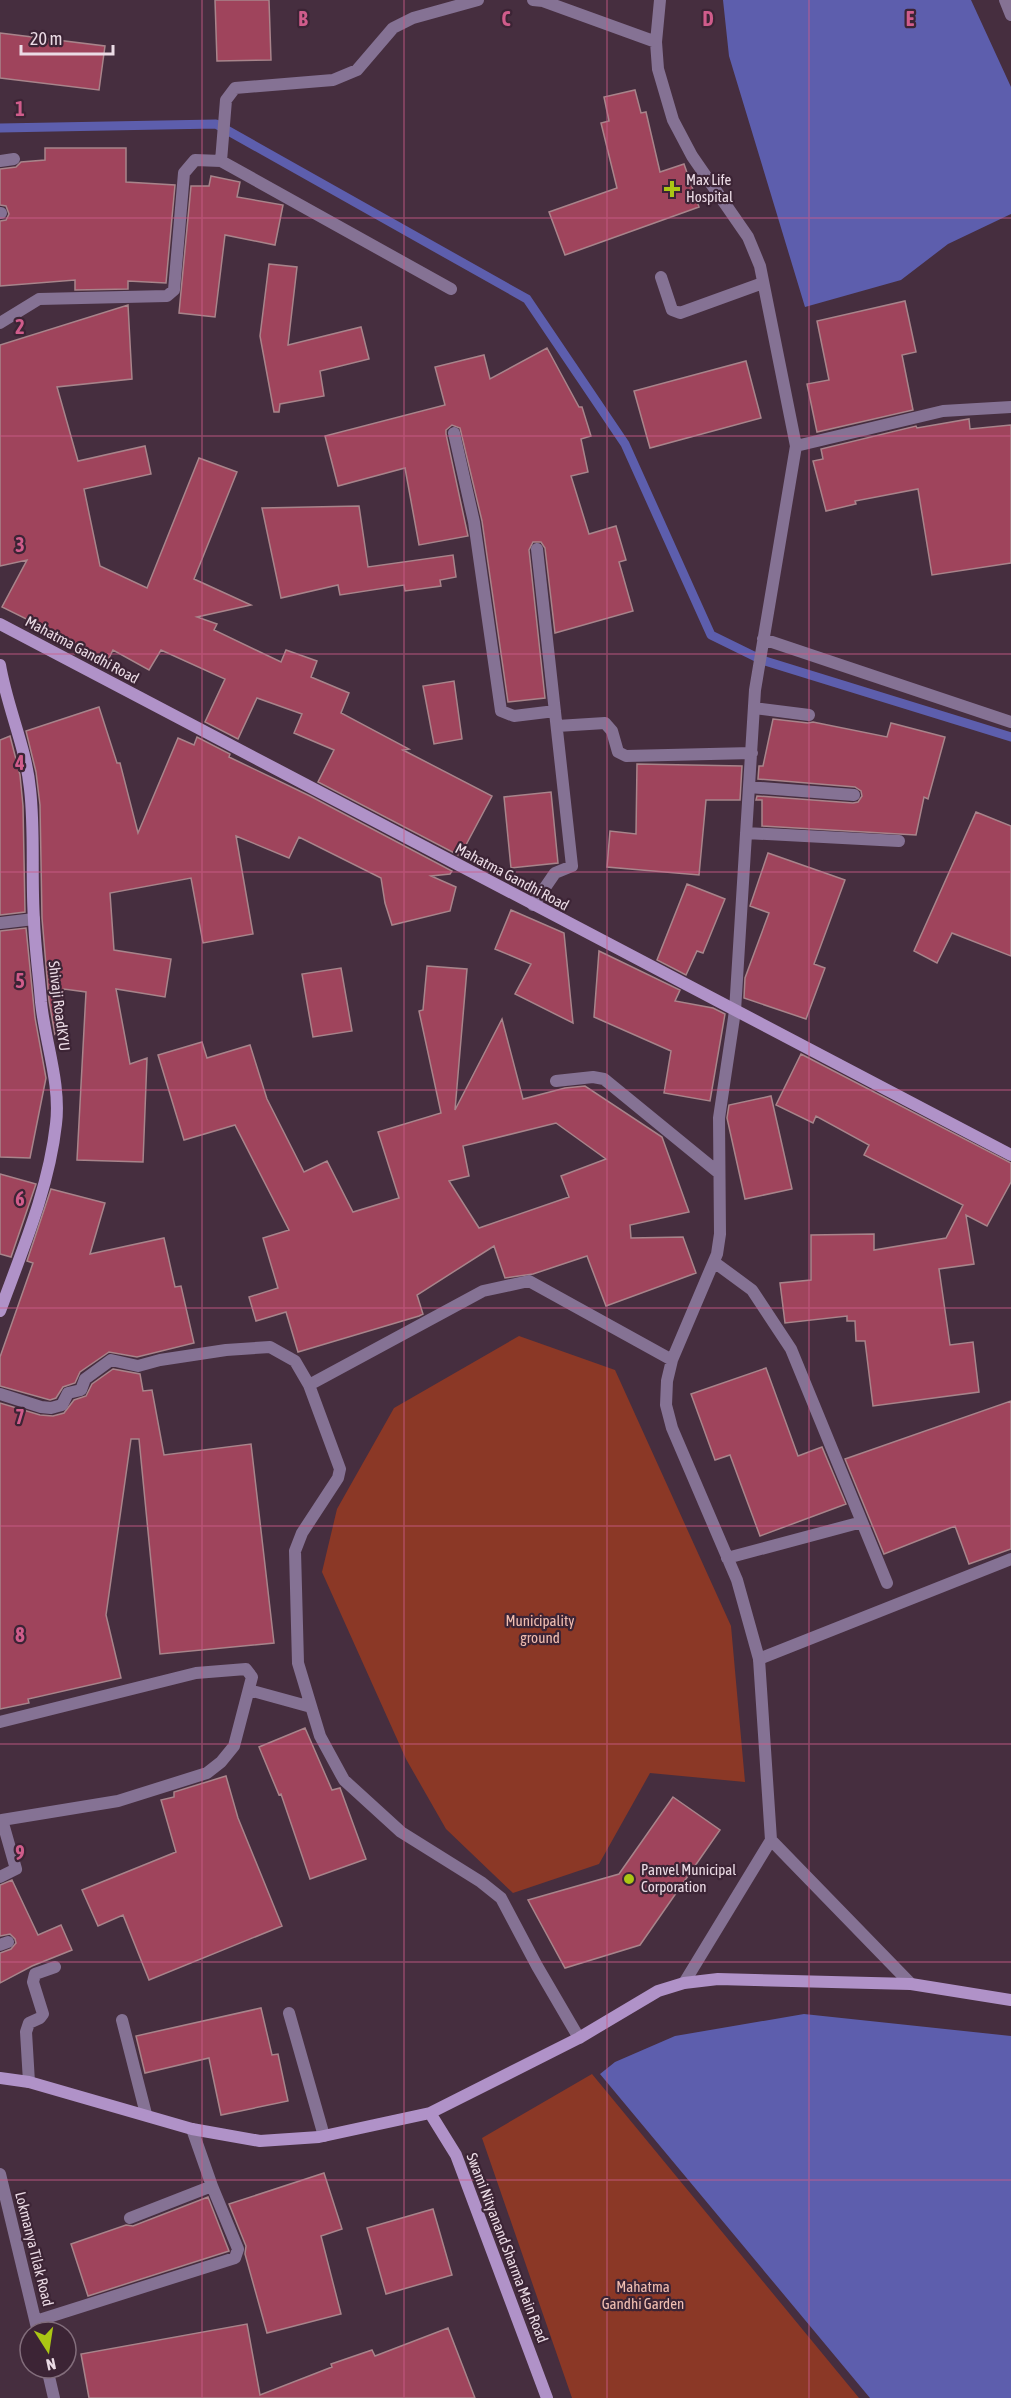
<svg xmlns="http://www.w3.org/2000/svg" width="1011" height="2398" viewBox="0 0 1011 2398" font-family="'Asap Condensed',sans-serif">
  <rect width="100%" height="100%" fill="#462e3f"/>
  <path fill="#8b3826" d="M 519,1336 L 615,1370 L 731,1626 L 745,1782 L 650,1773 L 599,1864 L 513,1893 L 446,1829 L 406,1759 L 322,1572 L 337,1509 L 394,1408 Z
    M 592,2074 L 859,2398 L 572,2398 L 482,2138 Z"/>
  <path fill="#5d5ead" d="M 723,0 L 971,0 L 1011,87 L 1011,214 L 948,244 L 901,280 L 805,307 L 729,56 Z
    M 804,2014 L 1011,2036 L 1011,2398 L 870,2398 L 600,2074 L 615,2062 L 675,2036 Z"/>
  <g fill="none" stroke-linecap="round" stroke-linejoin="round">
    <path stroke="#5d5ead" stroke-width="9" d="M 0,128 L 216,124 L 527,299 L 625,444 L 711,635 L 762,660 L 1011,737"/>
  </g>
  <path fill="#9f445c" stroke="#a8848b" stroke-width="1.5" fill-rule="evenodd" d="M 215,0 L 269,0 L 271,60 L 217,61 Z
    M 0,33 L 105,46 L 99,90 L 0,78 Z
    M 635,90 L 641,113 L 646,112 L 660,172 L 684,164 L 699,207 L 565,255 L 549,212 L 617,188 L 601,123 L 609,121 L 604,97 Z
    M 45,148 L 126,148 L 126,182 L 175,185 L 166,283 L 128,281 L 128,289 L 75,290 L 75,280 L 0,286 L 0,221 L 6,220 L 9,214 L 6,206 L 0,205 L 0,169 L 16,167 L 21,162 L 45,160 Z
    M 211,176 L 240,182 L 237,197 L 283,205 L 275,245 L 225,235 L 215,317 L 179,313 L 191,186 L 209,186 Z
    M 269,264 L 297,267 L 288,345 L 361,327 L 369,359 L 320,371 L 324,396 L 280,404 L 279,412 L 274,412 L 260,336 Z
    M 905,301 L 916,352 L 902,355 L 913,410 L 817,432 L 807,384 L 829,380 L 817,321 Z
    M 128,305 L 132,379 L 57,387 L 78,461 L 145,446 L 151,474 L 84,489 L 100,566 L 147,588 L 199,458 L 237,472 L 194,579 L 251,605 L 197,617 L 217,624 L 214,630 L 281,662 L 286,650 L 317,661 L 311,677 L 349,693 L 341,713 L 409,749 L 403,750 L 492,796 L 460,856 L 318,782 L 334,750 L 294,733 L 302,714 L 257,698 L 238,739 L 205,722 L 225,679 L 161,650 L 149,670 L 113,650 L 107,662 L 80,648 L 81,646 L 2,607 L 27,560 L 0,566 L 0,345 Z
    M 547,348 L 579,407 L 582,407 L 591,436 L 581,439 L 588,472 L 571,476 L 589,534 L 616,526 L 626,560 L 619,562 L 633,611 L 555,633 L 545,548 L 541,542 L 533,542 L 529,550 L 545,698 L 508,702 L 482,521 L 460,428 L 452,425 L 446,430 L 446,434 L 468,536 L 419,545 L 405,468 L 338,486 L 325,436 L 445,405 L 435,367 L 484,355 L 490,379 Z
    M 746,361 L 761,418 L 650,448 L 634,391 Z
    M 969,419 L 970,429 L 1011,425 L 1011,563 L 932,575 L 918,489 L 855,501 L 856,504 L 826,511 L 813,461 L 823,459 L 821,449 L 916,426 L 917,428 Z
    M 359,506 L 368,567 L 453,555 L 456,577 L 440,580 L 441,586 L 405,591 L 404,585 L 340,595 L 338,585 L 281,598 L 262,508 Z
    M 454,681 L 462,739 L 434,744 L 423,686 Z
    M 99,707 L 117,763 L 120,763 L 138,833 L 178,738 L 194,745 L 197,737 L 230,754 L 229,757 L 310,796 L 452,871 L 450,874 L 431,876 L 456,887 L 450,911 L 392,925 L 385,903 L 381,878 L 299,837 L 289,858 L 236,836 L 253,934 L 203,943 L 191,878 L 110,893 L 114,950 L 171,959 L 165,997 L 116,989 L 130,1064 L 147,1058 L 143,1162 L 77,1160 L 86,992 L 64,989 L 55,1035 L 49,1001 L 42,918 L 40,805 L 36,772 L 26,731 Z
    M 773,719 L 808,723 L 813,722 L 887,737 L 891,723 L 945,737 L 928,799 L 924,797 L 916,835 L 762,826 L 762,800 L 756,800 L 757,796 L 853,803 L 858,802 L 862,796 L 861,791 L 855,787 L 758,779 L 759,766 L 763,766 Z
    M 10,736 L 20,775 L 23,806 L 25,912 L 0,915 L 0,740 Z
    M 637,764 L 742,766 L 740,800 L 706,800 L 699,875 L 607,867 L 610,831 L 636,834 Z
    M 551,792 L 558,863 L 511,868 L 504,797 Z
    M 976,812 L 1011,826 L 1011,956 L 952,933 L 937,963 L 914,951 Z
    M 768,853 L 845,880 L 814,964 L 825,968 L 806,1019 L 744,998 L 745,978 L 769,913 L 750,906 Z
    M 687,884 L 725,899 L 703,953 L 697,951 L 686,975 L 657,960 Z
    M 511,910 L 564,933 L 573,1023 L 515,994 L 531,964 L 495,949 Z
    M 26,928 L 35,1018 L 46,1078 L 30,1158 L 0,1157 L 0,931 Z
    M 599,951 L 680,990 L 675,1001 L 713,1008 L 725,1014 L 710,1101 L 664,1093 L 671,1051 L 594,1017 Z
    M 427,966 L 467,969 L 455,1110 L 502,1019 L 523,1099 L 565,1088 L 585,1086 L 662,1137 L 689,1212 L 630,1225 L 631,1238 L 683,1237 L 696,1273 L 606,1306 L 587,1256 L 533,1274 L 505,1278 L 494,1246 L 417,1295 L 423,1314 L 419,1316 L 298,1352 L 286,1312 L 256,1321 L 249,1297 L 278,1288 L 263,1238 L 289,1230 L 235,1125 L 184,1140 L 158,1055 L 202,1042 L 207,1058 L 250,1045 L 267,1099 L 304,1172 L 327,1161 L 353,1212 L 399,1198 L 378,1132 L 441,1113 L 419,1011 L 423,1010 ZM 556,1123 L 606,1159 L 561,1176 L 569,1197 L 479,1228 L 449,1181 L 469,1176 L 463,1146 Z
    M 341,968 L 352,1031 L 313,1037 L 302,974 Z
    M 801,1054 L 1011,1163 L 1011,1182 L 987,1226 L 966,1215 L 974,1264 L 939,1269 L 950,1345 L 973,1342 L 979,1392 L 873,1406 L 865,1341 L 856,1341 L 855,1321 L 847,1321 L 847,1316 L 785,1323 L 780,1283 L 811,1280 L 811,1235 L 874,1234 L 874,1250 L 946,1238 L 963,1205 L 864,1155 L 869,1145 L 816,1116 L 813,1123 L 776,1105 Z
    M 771,1096 L 792,1189 L 745,1199 L 727,1118 L 729,1105 Z
    M 0,1174 L 36,1184 L 11,1257 L 0,1254 Z
    M 51,1189 L 105,1203 L 90,1254 L 164,1238 L 175,1287 L 181,1286 L 194,1343 L 137,1357 L 109,1352 L 80,1372 L 75,1383 L 63,1387 L 56,1398 L 50,1400 L 0,1386 L 0,1357 L 33,1263 L 27,1261 Z
    M 766,1368 L 798,1456 L 822,1447 L 846,1504 L 760,1536 L 730,1455 L 715,1460 L 691,1394 Z
    M 113,1369 L 140,1374 L 143,1391 L 152,1390 L 164,1455 L 251,1444 L 274,1643 L 160,1654 L 139,1439 L 131,1439 L 106,1615 L 121,1678 L 28,1699 L 29,1703 L 0,1709 L 0,1403 L 40,1415 L 53,1416 L 64,1413 L 74,1400 L 86,1396 L 92,1384 Z
    M 1011,1401 L 1011,1549 L 969,1564 L 955,1526 L 884,1554 L 845,1459 Z
    M 305,1728 L 332,1790 L 340,1788 L 366,1859 L 310,1879 L 281,1794 L 279,1795 L 259,1747 Z
    M 226,1776 L 238,1818 L 282,1926 L 149,1980 L 123,1915 L 98,1926 L 82,1890 L 176,1852 L 161,1800 L 174,1797 L 174,1792 Z
    M 673,1797 L 720,1830 L 640,1945 L 565,1968 L 528,1900 L 619,1874 Z
    M 12,1880 L 38,1935 L 61,1925 L 72,1950 L 32,1966 L 0,1983 L 0,1953 L 11,1949 L 16,1943 L 15,1939 L 10,1934 L 0,1936 L 0,1885 Z
    M 261,2008 L 272,2055 L 278,2054 L 288,2101 L 221,2115 L 209,2058 L 145,2073 L 136,2036 Z
    M 324,2173 L 342,2229 L 321,2236 L 341,2314 L 267,2333 L 245,2254 L 246,2246 L 229,2204 Z
    M 208,2197 L 229,2251 L 88,2296 L 71,2244 L 126,2225 L 133,2226 Z
    M 433,2209 L 452,2275 L 386,2294 L 367,2228 Z
    M 247,2324 L 260,2395 L 332,2367 L 331,2364 L 372,2350 L 375,2356 L 448,2328 L 475,2398 L 89,2398 L 81,2354 Z"/>
  <g fill="none" stroke-linecap="round" stroke-linejoin="round">
    <path stroke="#857294" stroke-width="12" d="M 759,1659 L 1011,1559"/>
    <path stroke="#857294" stroke-width="12" d="M 533,0 L 543,1 L 656,42
      M 660,0 L 656,42 L 658,69 L 673,120 L 692,156 L 748,237 L 760,266 L 796,446 L 755,690 L 735,1011 L 719,1118 L 720,1234 L 717,1254 L 672,1360 L 667,1381 L 666,1405 L 672,1428 L 737,1580 L 759,1659 L 771,1840 L 684,1983
      M 1005,0 L 1011,15
      M 0,161 L 14,159
      M 221,161 L 226,100 L 235,88 L 333,80 L 357,70 L 393,28 L 413,18 L 478,0
      M 0,213 L 1,213
      M 661,277 L 672,310 L 680,313 L 763,283
      M 0,323 L 39,299 L 167,296 L 174,290 L 184,173 L 195,160 L 221,161 L 451,289
      M 454,433 L 474,522 L 501,711 L 514,716 L 555,711
      M 796,446 L 943,411 L 1011,407
      M 763,639 L 1011,722
      M 754,708 L 809,715
      M 557,726 L 605,723 L 612,731 L 618,752 L 626,756 L 752,753
      M 749,787 L 854,795
      M 746,833 L 899,841
      M 533,905 L 555,873 L 572,866 L 537,549
      M 0,923 L 34,919
      M 556,1081 L 593,1077 L 604,1079 L 719,1173
      M 714,1262 L 752,1290 L 791,1349 L 887,1583
      M 309,1385 L 483,1291 L 529,1281 L 672,1360
      M 0,1394 L 41,1407 L 51,1408 L 62,1405 L 68,1393 L 81,1390 L 85,1379 L 111,1360 L 138,1366 L 160,1360 L 226,1350 L 270,1347 L 295,1361 L 309,1385 L 340,1469 L 338,1478 L 302,1533 L 295,1551 L 298,1663 L 320,1736 L 344,1780 L 401,1832 L 481,1882 L 501,1898 L 537,1966 L 579,2038
      M 727,1558 L 862,1522
      M 249,1690 L 311,1707
      M 0,1722 L 196,1673 L 246,1669 L 252,1677 L 234,1746 L 221,1762 L 207,1773 L 118,1801 L 2,1820 L 16,1869 L 0,1877
      M 771,1840 L 911,1984
      M 0,1945 L 8,1942
      M 289,2013 L 324,2136
      M 122,2020 L 146,2114
      M 29,2082 L 26,2032 L 29,2023 L 40,2018 L 43,2014 L 33,1982 L 35,1974 L 55,1967
      M 0,2174 L 38,2332
      M 130,2218 L 212,2186 L 192,2129
      M 36,2321 L 235,2258 L 238,2249 L 212,2186
      M 47,2368 L 54,2398"/>
    <path stroke="#b092c8" stroke-width="12" d="M 0,624 L 1011,1155
      M 0,665 C 7,707 26,747 30,789 C 35,833 31,876 34,920 C 35,948 39,975 41,1002 C 45,1042 61,1084 56,1124 C 49,1188 22,1251 0,1311
      M 0,2078 L 29,2082 L 192,2129 L 260,2141 L 319,2137 L 430,2113 L 579,2038 L 658,1991 L 684,1983 L 718,1979 L 911,1984 L 1011,2000
      M 430,2113 L 456,2155 L 547,2398"/>
  </g>
  <path fill="none" stroke="#d05c8b" stroke-width="1.5" stroke-opacity="0.55" d="M 202,0 L 202,2398M 404,0 L 404,2398M 607,0 L 607,2398M 809,0 L 809,2398M 0,218 L 1011,218M 0,436 L 1011,436M 0,654 L 1011,654M 0,872 L 1011,872M 0,1090 L 1011,1090M 0,1308 L 1011,1308M 0,1526 L 1011,1526M 0,1744 L 1011,1744M 0,1962 L 1011,1962M 0,2180 L 1011,2180"/>
  <g fill="#abc614" stroke="#3c2435" stroke-width="2">
    <path d="M669 180h6v6h6v6h-6v6h-6v-6h-6v-6h6z"/>
    <circle cx="629" cy="1879" r="6"/>
  </g>
  <g text-anchor="middle" stroke-width="4.5" stroke-linejoin="round" paint-order="stroke">
    <g font-size="15" fill="#ebdbe5" stroke="#3c2435" text-anchor="start">
      <text x="686" y="185">Max Life<tspan x="686" dy="17">Hospital</tspan></text>
      <text x="641" y="1875">Panvel Municipal<tspan x="641" dy="17">Corporation</tspan></text>
    </g>
    <g font-size="15" fill="#ebdbe5" stroke="#3c2435">
      <text transform="translate(82 650) rotate(28)" y="5">Mahatma Gandhi Road</text>
      <text transform="translate(512 877) rotate(28)" y="5">Mahatma Gandhi Road</text>
      <text transform="translate(59 1006) rotate(83)" y="5">Shivaji RoadKYU</text>
      <text transform="translate(507 2248) rotate(69)" y="5">Swami Nityanand Sharma Main Road</text>
      <text transform="translate(34 2249) rotate(76)" y="5">Lokmanya Tilak Road</text>
    </g>
    <g font-size="15" fill="#f1beb1" stroke="#3c2435">
      <text x="540" y="1626">Municipality<tspan x="540" dy="17">ground</tspan></text>
      <text x="643" y="2292">Mahatma<tspan x="643" dy="17">Gandhi Garden</tspan></text>
    </g>
  </g>
  <g font-size="20" text-anchor="middle" font-weight="bold" fill="#d05c8b" stroke="#3c2435" stroke-width="4.5" stroke-linejoin="round" paint-order="stroke">
    <text x="303" y="26">B</text>
    <text x="506" y="26">C</text>
    <text x="708" y="26">D</text>
    <text x="910" y="26">E</text>
    <text x="20" y="116">1</text>
    <text x="20" y="334">2</text>
    <text x="20" y="552">3</text>
    <text x="20" y="770">4</text>
    <text x="20" y="988">5</text>
    <text x="20" y="1206">6</text>
    <text x="20" y="1424">7</text>
    <text x="20" y="1642">8</text>
    <text x="20" y="1860">9</text>
  </g>
  <g transform="translate(48 2350) rotate(168)"><circle r="28" fill="#3c2435" stroke="#826d7b" stroke-width="1.5"/>
  <path d="M0-4.5L10 22L0 15L-10 22Z" fill="#abc614"/>
  <text y="-9" font-size="16" font-weight="bold" text-anchor="middle" fill="#ebdbe5">N</text>
  </g>
  <path d="M21 45v9h92v-9" fill="none" stroke="#ebdbe5" stroke-width="3"/>
  <text x="30" y="45" font-size="18" fill="#ebdbe5" stroke="#3c2435" stroke-width="4.5" paint-order="stroke">20 m</text>
</svg>
